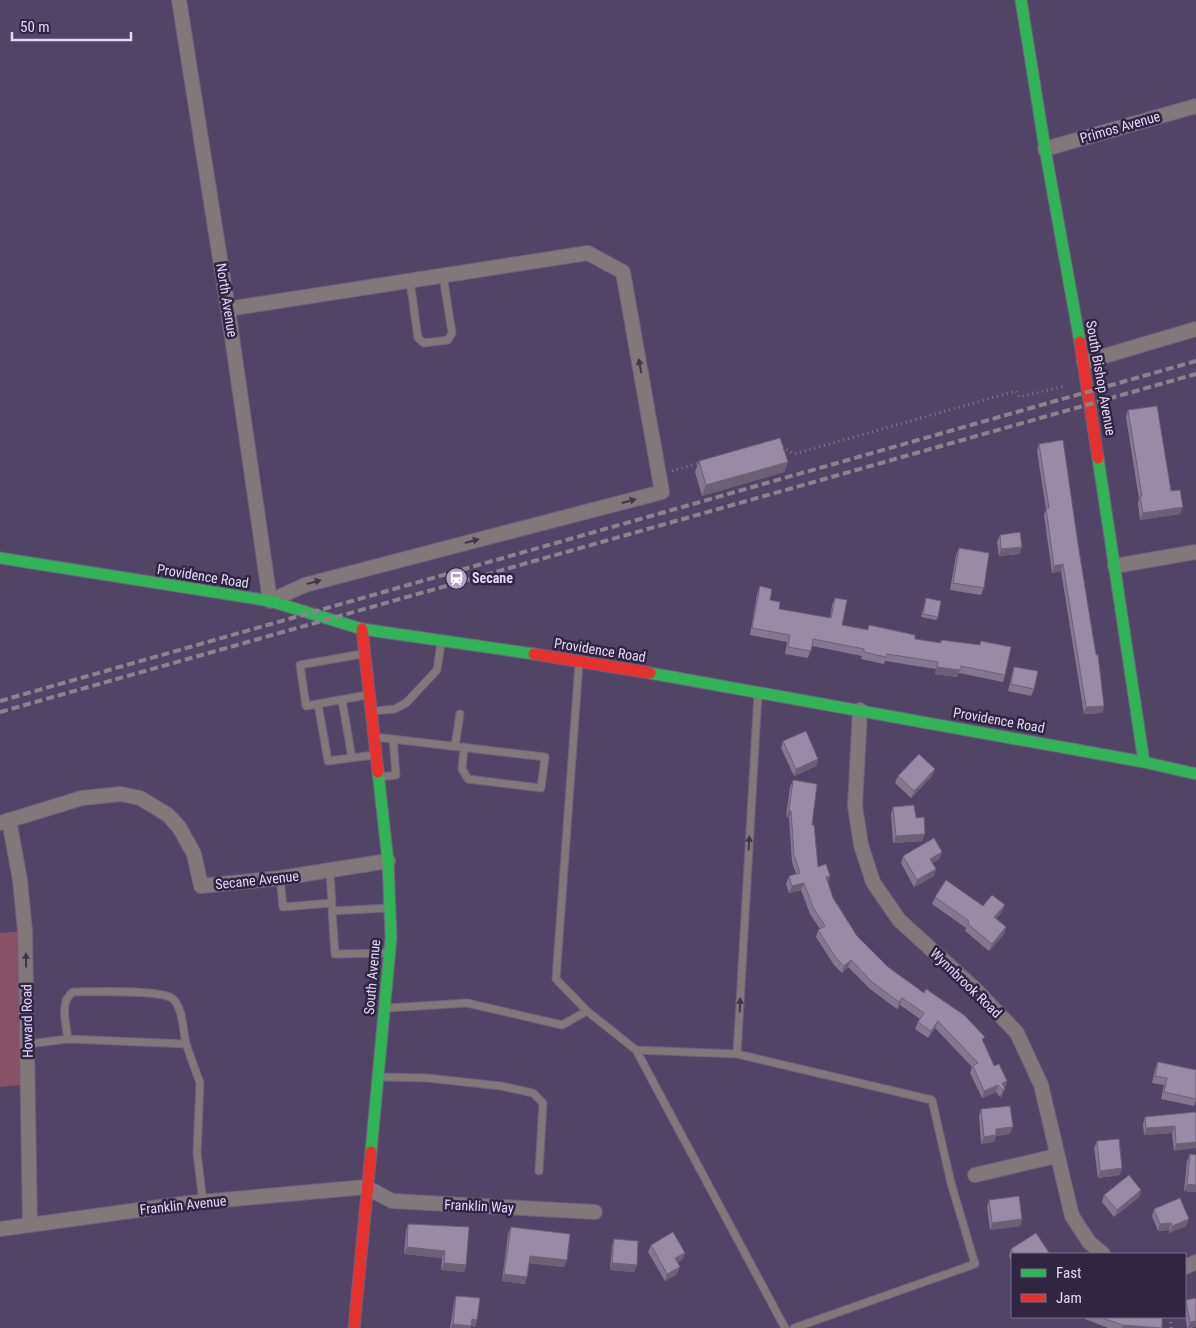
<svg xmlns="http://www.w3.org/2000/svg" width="1196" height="1328" viewBox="0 0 1196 1328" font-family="'Roboto Condensed',sans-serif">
  <rect width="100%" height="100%" fill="#524466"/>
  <path fill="#885166" d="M 25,931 L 29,1084 L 0,1087 L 0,933 Z"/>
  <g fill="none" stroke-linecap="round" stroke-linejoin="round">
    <defs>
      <path id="lane" d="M 410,281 L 418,338 L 424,343 L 448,340 L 452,333 L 443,276
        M 362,654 L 300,665 L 306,706 L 367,695
        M 579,663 L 556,979 L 587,1011 L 636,1050 L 785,1328
        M 342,700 L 352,758
        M 318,704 L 328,761 L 374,755
        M 374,711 L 395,709 L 406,703 L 437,670 L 441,643
        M 375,737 L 545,757 L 541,788 L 468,779 L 462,769 L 464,747
        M 455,746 L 460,714
        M 380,777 L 396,775 L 393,739
        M 330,871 L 332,906
        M 280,878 L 283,907 L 332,903
        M 387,908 L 332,911 L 335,954 L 389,953
        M 387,1008 L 467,1003 L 562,1025 L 587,1011
        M 68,1039 C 66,1024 59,1001 73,992 C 91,992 162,989 173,999 C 183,1008 183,1031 186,1044
        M 28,1044 L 68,1039 L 186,1044 L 200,1083 L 197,1153 L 203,1202
        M 636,1050 L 737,1054 L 932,1100 L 951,1183 L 975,1264 L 794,1328
        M 737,1054 L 758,694
        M 380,1077 L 427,1078 L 501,1086 L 533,1093 L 543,1103 L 539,1171"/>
      <path id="street" d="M 179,0 L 228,309 L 270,601 L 305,585 L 662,492 L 623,272 L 588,253 L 228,309
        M 1045,149 L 1196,106
        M 1084,362 L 1196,329
        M 1115,566 L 1196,552
        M 860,710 L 855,806 L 861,845 L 873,882 L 899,920 L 976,990 L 1017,1033 L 1041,1085 L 1072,1216 L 1089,1242 L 1103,1254
        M 9,820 L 20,880 L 25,931 L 30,1223
        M 0,823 L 82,798 L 121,794 L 140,798 L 168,815 L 179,827 L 194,854 L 201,886 L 280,878 L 388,861
        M 975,1175 L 1056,1156
        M 0,1229 L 189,1203 L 366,1187 L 392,1201 L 595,1212
        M 1185,1267 L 1196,1262"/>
      <path id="fast" d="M 1021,0 L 1045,149 L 1080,342
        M 1098,458 L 1144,762
        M 0,558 L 270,601 L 362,629 L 534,654
        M 650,673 L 1144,762 L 1196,774
        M 371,1152 L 391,938 L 388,861 L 378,772"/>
      <path id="jam" d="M 1080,342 L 1098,458
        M 362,629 L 378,772
        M 534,654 L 650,673
        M 354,1328 L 371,1152"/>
    </defs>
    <use href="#lane" stroke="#6d617e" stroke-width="9"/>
    <use href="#street" stroke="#6d617e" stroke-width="16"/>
    <use href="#fast" stroke="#6d617e" stroke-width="13"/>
    <use href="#jam" stroke="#6d617e" stroke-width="13"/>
    <path stroke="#847a85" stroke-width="3" stroke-dasharray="1 4" stroke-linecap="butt" d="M 782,447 L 794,454 L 1016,391 L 1019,397 L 1066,386
      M 672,471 L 702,462
      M 1171,1317 L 1171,1328"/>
    <use href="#lane" stroke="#82787a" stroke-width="7"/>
    <use href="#street" stroke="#82787a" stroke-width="14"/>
    <use href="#fast" stroke="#30b455" stroke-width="11"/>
    <use href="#jam" stroke="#e5322d" stroke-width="11"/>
    <path stroke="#8d848b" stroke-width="4" stroke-dasharray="8 4" stroke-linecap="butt" d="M 0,701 L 1196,361
      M 0,712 L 1196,374"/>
  </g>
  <path fill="#84778e" d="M 1128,410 L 1171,491 L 1180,514 L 1140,520 L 1138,503 L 1139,499 L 1126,417 Z
    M 1039,444 L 1078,544 L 1104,706 L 1102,713 L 1084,714 L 1061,571 L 1052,573 L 1044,515 L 1046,509 L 1037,451 Z
    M 699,461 L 788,462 L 784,472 L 702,496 L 695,472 Z
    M 1000,535 L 1022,547 L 1019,554 L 999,556 L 997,542 Z
    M 959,548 L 984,588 L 981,595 L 950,590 L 956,555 Z
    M 760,586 L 770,600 L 779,609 L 830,618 L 832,605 L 835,598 L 842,625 L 867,630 L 869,625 L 915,639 L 940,643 L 941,640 L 979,645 L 981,641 L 1005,675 L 1003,682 L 959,673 L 957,677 L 935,674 L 936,669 L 885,661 L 884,664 L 861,659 L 862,656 L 812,646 L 808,658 L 785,654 L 787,642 L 750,635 L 757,594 Z
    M 926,598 L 938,617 L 936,620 L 921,617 Z
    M 1014,667 L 1034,689 L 1031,696 L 1008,691 L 1012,674 Z
    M 783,741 L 818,759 L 816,766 L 794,776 L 781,748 Z
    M 898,776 L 932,776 L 911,798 L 895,783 Z
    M 793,780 L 812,825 L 818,867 L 830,876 L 828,882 L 833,898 L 857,936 L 888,967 L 983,1041 L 994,1066 L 1007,1081 L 1002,1096 L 1000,1097 L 996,1092 L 982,1098 L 970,1073 L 972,1067 L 935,1028 L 928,1038 L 915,1029 L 918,1022 L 920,1019 L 900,1005 L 897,1009 L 870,989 L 848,967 L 842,973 L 834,965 L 816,937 L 818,930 L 820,929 L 810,914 L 801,890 L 789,893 L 786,884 L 789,876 L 796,874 L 792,862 L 789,818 L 786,817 L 790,787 Z
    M 893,807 L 916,818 L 922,841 L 893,843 L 891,814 Z
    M 942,852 L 939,859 L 933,863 L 934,876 L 914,887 L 901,863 L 903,856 Z
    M 935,897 L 983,906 L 1002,912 L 996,918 L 1006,927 L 1004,934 L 989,951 L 965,931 L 966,928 L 932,904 Z
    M 1158,1062 L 1196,1070 L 1196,1100 L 1194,1106 L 1161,1099 L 1164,1085 L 1152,1083 L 1155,1069 Z
    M 981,1109 L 1010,1134 L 996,1136 L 994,1142 L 981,1144 L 979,1116 Z
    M 1196,1112 L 1174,1151 L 1172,1133 L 1144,1135 L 1143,1124 L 1145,1117 Z
    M 1097,1141 L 1120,1175 L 1098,1178 L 1094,1148 Z
    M 1190,1154 L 1196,1192 L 1184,1191 L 1187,1161 Z
    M 1141,1190 L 1139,1197 L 1114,1217 L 1102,1202 L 1104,1195 Z
    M 989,1200 L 1022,1219 L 1020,1226 L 990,1230 L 987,1207 Z
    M 1154,1209 L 1186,1226 L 1169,1233 L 1169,1230 L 1158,1231 L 1152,1216 Z
    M 408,1224 L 466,1265 L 464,1272 L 441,1270 L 442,1258 L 404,1254 L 406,1231 Z
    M 511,1227 L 564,1267 L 529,1263 L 525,1284 L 502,1281 L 508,1234 Z
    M 614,1239 L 637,1265 L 634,1272 L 610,1270 L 612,1246 Z
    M 651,1245 L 685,1253 L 682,1260 L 678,1262 L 677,1274 L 665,1281 L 648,1252 Z
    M 1011,1249 L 1050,1254 L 1012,1254 L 1012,1262 L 1009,1256 Z
    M 456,1296 L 477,1320 L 475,1327 L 471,1326 L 470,1328 L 450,1328 L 454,1303 Z
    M 1186,1300 L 1193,1328 L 1187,1328 L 1185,1314 L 1185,1304 Z
    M 1086,1317 L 1162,1317 L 1162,1328 L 1108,1328 L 1085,1319 Z"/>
  <path fill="#6c6174" d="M 788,462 L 784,472 L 702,496 L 706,485 Z
    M 1183,507 L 1180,514 L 1140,520 L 1143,513 Z
    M 1022,547 L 1019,554 L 999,556 L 1001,549 Z
    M 1063,564 L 1061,571 L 1052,573 L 1054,566 Z
    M 937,667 L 960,670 L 957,677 L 935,674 Z
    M 1104,706 L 1102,713 L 1084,714 L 1086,707 Z
    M 818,759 L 816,766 L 794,776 L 796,769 Z
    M 935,769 L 932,776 L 911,798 L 914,791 Z
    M 789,810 L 791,811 L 789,818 L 786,817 Z
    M 925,834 L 922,841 L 893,843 L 896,836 Z
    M 942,852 L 939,859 L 928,866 L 930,859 Z
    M 936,869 L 934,876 L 914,887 L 917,880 Z
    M 830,876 L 828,883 L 826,877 Z
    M 804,883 L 801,890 L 789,893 L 792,886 Z
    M 1005,905 L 1002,912 L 992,924 L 994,917 Z
    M 1006,927 L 1004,934 L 989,951 L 992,944 Z
    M 851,960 L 848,967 L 842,973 L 844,966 Z
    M 902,998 L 900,1005 L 897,1009 L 899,1002 Z
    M 938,1021 L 935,1028 L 928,1038 L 931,1031 Z
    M 1007,1081 L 1004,1088 L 1002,1083 Z
    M 998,1085 L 996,1092 L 982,1098 L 984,1091 Z
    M 1005,1089 L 1002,1096 L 1000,1097 L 1003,1090 Z
    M 1175,1126 L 1172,1133 L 1144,1135 L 1146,1128 Z
    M 1013,1127 L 1010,1134 L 996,1136 L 994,1142 L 981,1144 L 984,1137 L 996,1129 Z
    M 1196,1142 L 1196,1148 L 1174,1151 L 1176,1144 Z
    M 1122,1168 L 1120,1175 L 1098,1178 L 1100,1171 Z
    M 1187,1184 L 1196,1185 L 1196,1192 L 1184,1191 Z
    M 1141,1190 L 1139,1197 L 1114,1217 L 1117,1210 Z
    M 1022,1219 L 1020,1226 L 990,1230 L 992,1223 Z
    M 1189,1219 L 1186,1226 L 1169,1233 L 1172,1226 Z
    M 1171,1223 L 1169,1230 L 1158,1231 L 1160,1224 Z
    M 407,1247 L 445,1251 L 442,1258 L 404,1254 Z
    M 685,1253 L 682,1260 L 673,1265 L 675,1258 Z
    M 530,1256 L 567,1260 L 564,1267 L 528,1263 Z
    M 444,1263 L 466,1265 L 464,1272 L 441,1270 Z
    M 612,1263 L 637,1265 L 634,1272 L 610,1270 Z
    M 680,1267 L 677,1274 L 665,1281 L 667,1274 Z
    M 504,1274 L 527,1277 L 525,1284 L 502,1281 Z
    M 472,1319 L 477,1320 L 475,1327 L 471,1326 L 470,1328 L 451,1328 L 453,1324 Z
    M 1196,1321 L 1196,1327 L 1188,1328 L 1190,1322 Z
    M 1123,1325 L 1162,1328 L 1122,1328 Z"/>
  <path fill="#9a8aa5" stroke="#6c6174" d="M 1157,406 L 1171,491 L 1180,490 L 1183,507 L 1143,513 L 1140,496 L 1142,496 L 1128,410 Z
    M 780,438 L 788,462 L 706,485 L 699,461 Z
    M 1063,440 L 1078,544 L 1096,655 L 1098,655 L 1104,706 L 1086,707 L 1063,564 L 1054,566 L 1046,508 L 1049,508 L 1039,444 Z
    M 1020,532 L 1022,547 L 1001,549 L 1000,535 Z
    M 959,548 L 989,553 L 984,588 L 953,583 Z
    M 760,586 L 772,589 L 770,600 L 780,602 L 779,609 L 831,618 L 835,598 L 847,600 L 842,625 L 868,630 L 869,625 L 915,635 L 915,639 L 941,643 L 941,640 L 980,645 L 981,641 L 1011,647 L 1005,675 L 961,666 L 960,670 L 937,667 L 938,662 L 887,654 L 886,657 L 864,652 L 864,649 L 813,639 L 811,651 L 788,647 L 790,635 L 752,628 Z
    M 926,598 L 941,601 L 938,617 L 923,614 Z
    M 1014,667 L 1038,671 L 1034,689 L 1011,684 Z
    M 806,731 L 818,759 L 796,769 L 783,741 Z
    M 919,754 L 935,769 L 914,791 L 898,776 Z
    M 793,780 L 817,784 L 812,825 L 814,825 L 818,867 L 826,864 L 830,876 L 826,877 L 833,898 L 857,936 L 888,967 L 924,993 L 926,989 L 964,1015 L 985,1037 L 982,1039 L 994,1066 L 999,1064 L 1007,1081 L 1002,1083 L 1005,1089 L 1003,1090 L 998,1085 L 984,1091 L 973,1066 L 978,1063 L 938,1021 L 931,1031 L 918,1022 L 924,1013 L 902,998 L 899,1002 L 872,982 L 851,960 L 844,966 L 836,958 L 818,930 L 825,926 L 813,907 L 804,883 L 792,886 L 789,876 L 800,873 L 794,855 L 791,811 L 789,810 Z
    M 914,805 L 916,818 L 924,817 L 925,834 L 896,836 L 893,807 Z
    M 934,838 L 942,852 L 930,859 L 936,869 L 917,880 L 903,856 Z
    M 946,880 L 983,906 L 992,895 L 1005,905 L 994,917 L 1006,927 L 992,944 L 968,924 L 969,921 L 935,897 Z
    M 1158,1062 L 1196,1070 L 1196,1099 L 1164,1092 L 1167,1078 L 1155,1076 Z
    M 1010,1106 L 1013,1127 L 996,1129 L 996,1135 L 984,1137 L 981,1109 Z
    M 1196,1112 L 1196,1142 L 1176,1144 L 1175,1126 L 1146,1128 L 1145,1117 Z
    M 1119,1139 L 1122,1168 L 1100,1171 L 1097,1141 Z
    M 1190,1154 L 1196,1155 L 1196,1185 L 1187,1184 Z
    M 1129,1175 L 1141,1190 L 1117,1210 L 1104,1195 Z
    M 1019,1196 L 1022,1219 L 992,1223 L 989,1200 Z
    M 1180,1198 L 1189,1219 L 1172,1226 L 1171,1223 L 1160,1224 L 1154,1209 Z
    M 408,1224 L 469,1227 L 466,1265 L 444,1263 L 445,1251 L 407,1247 Z
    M 511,1227 L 570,1234 L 567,1260 L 530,1256 L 527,1277 L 504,1274 Z
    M 673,1232 L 685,1253 L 675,1258 L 680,1267 L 667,1274 L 651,1245 Z
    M 1036,1233 L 1050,1254 L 1014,1254 L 1011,1249 Z
    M 614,1239 L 638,1241 L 637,1265 L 612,1263 Z
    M 456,1296 L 480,1298 L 477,1320 L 472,1319 L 471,1326 L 453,1324 Z
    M 1196,1298 L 1196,1321 L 1190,1322 L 1186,1300 Z
    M 1099,1317 L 1162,1317 L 1162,1328 L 1123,1325 Z"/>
  <defs><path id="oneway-solid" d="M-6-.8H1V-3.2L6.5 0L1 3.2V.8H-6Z" transform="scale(1.25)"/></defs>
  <g fill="#40364c">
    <use href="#oneway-solid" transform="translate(640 366) rotate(-100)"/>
    <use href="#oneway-solid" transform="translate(629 501) rotate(-15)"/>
    <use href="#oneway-solid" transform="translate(472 541) rotate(-15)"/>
    <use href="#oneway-solid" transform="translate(314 582) rotate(-15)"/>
    <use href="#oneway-solid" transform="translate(749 843) rotate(-87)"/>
    <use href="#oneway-solid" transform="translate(26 960) rotate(-91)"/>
    <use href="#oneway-solid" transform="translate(740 1005) rotate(-87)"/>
  </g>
  <defs>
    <symbol id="station-disc" viewBox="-11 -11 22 22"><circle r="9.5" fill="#b0a3c6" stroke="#302641"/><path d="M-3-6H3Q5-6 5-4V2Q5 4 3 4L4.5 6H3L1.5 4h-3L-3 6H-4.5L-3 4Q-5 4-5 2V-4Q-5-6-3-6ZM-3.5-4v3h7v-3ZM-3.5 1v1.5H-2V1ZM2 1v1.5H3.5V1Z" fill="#fff"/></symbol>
  </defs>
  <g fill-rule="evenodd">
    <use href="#station-disc" x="444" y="566" width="25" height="25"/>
  </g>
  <g text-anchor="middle" stroke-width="5" stroke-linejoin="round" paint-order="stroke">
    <g font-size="14" fill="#e2d6fa" stroke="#302641">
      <text transform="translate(1120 127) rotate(-16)" y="5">Primos Avenue</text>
      <text transform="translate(227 300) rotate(81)" y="5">North Avenue</text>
      <text transform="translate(1101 378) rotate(80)" y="5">South Bishop Avenue</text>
      <text transform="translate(203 576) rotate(9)" y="5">Providence Road</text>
      <text transform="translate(600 650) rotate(9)" y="5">Providence Road</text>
      <text transform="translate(999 720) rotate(10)" y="5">Providence Road</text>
      <text transform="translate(257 880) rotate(-6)" y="5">Secane Avenue</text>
      <text transform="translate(372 977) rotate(-85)" y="5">South Avenue</text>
      <text transform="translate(966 983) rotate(44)" y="5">Wynnbrook Road</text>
      <text transform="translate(27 1021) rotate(-91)" y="5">Howard Road</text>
      <text transform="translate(183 1205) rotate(-6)" y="5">Franklin Avenue</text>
      <text transform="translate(479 1206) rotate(3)" y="5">Franklin Way</text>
    </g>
    <g font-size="14" font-weight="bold" fill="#e2d6fa" stroke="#302641" text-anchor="start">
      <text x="472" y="583">Secane</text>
    </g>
  </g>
  <rect x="1011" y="1253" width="175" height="65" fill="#302641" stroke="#776c8b"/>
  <rect x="1021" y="1269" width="25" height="8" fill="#30b455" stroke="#776c8b"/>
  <text x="1056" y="1278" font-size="15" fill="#e2d6fa">Fast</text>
  <rect x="1021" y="1294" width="25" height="8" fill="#e5322d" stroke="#776c8b"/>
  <text x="1056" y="1303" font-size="15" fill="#e2d6fa">Jam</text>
  <path d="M12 32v8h119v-8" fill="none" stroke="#e2d6fa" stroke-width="2.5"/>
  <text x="20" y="32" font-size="15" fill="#e2d6fa" stroke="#302641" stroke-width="4" paint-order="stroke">50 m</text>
</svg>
